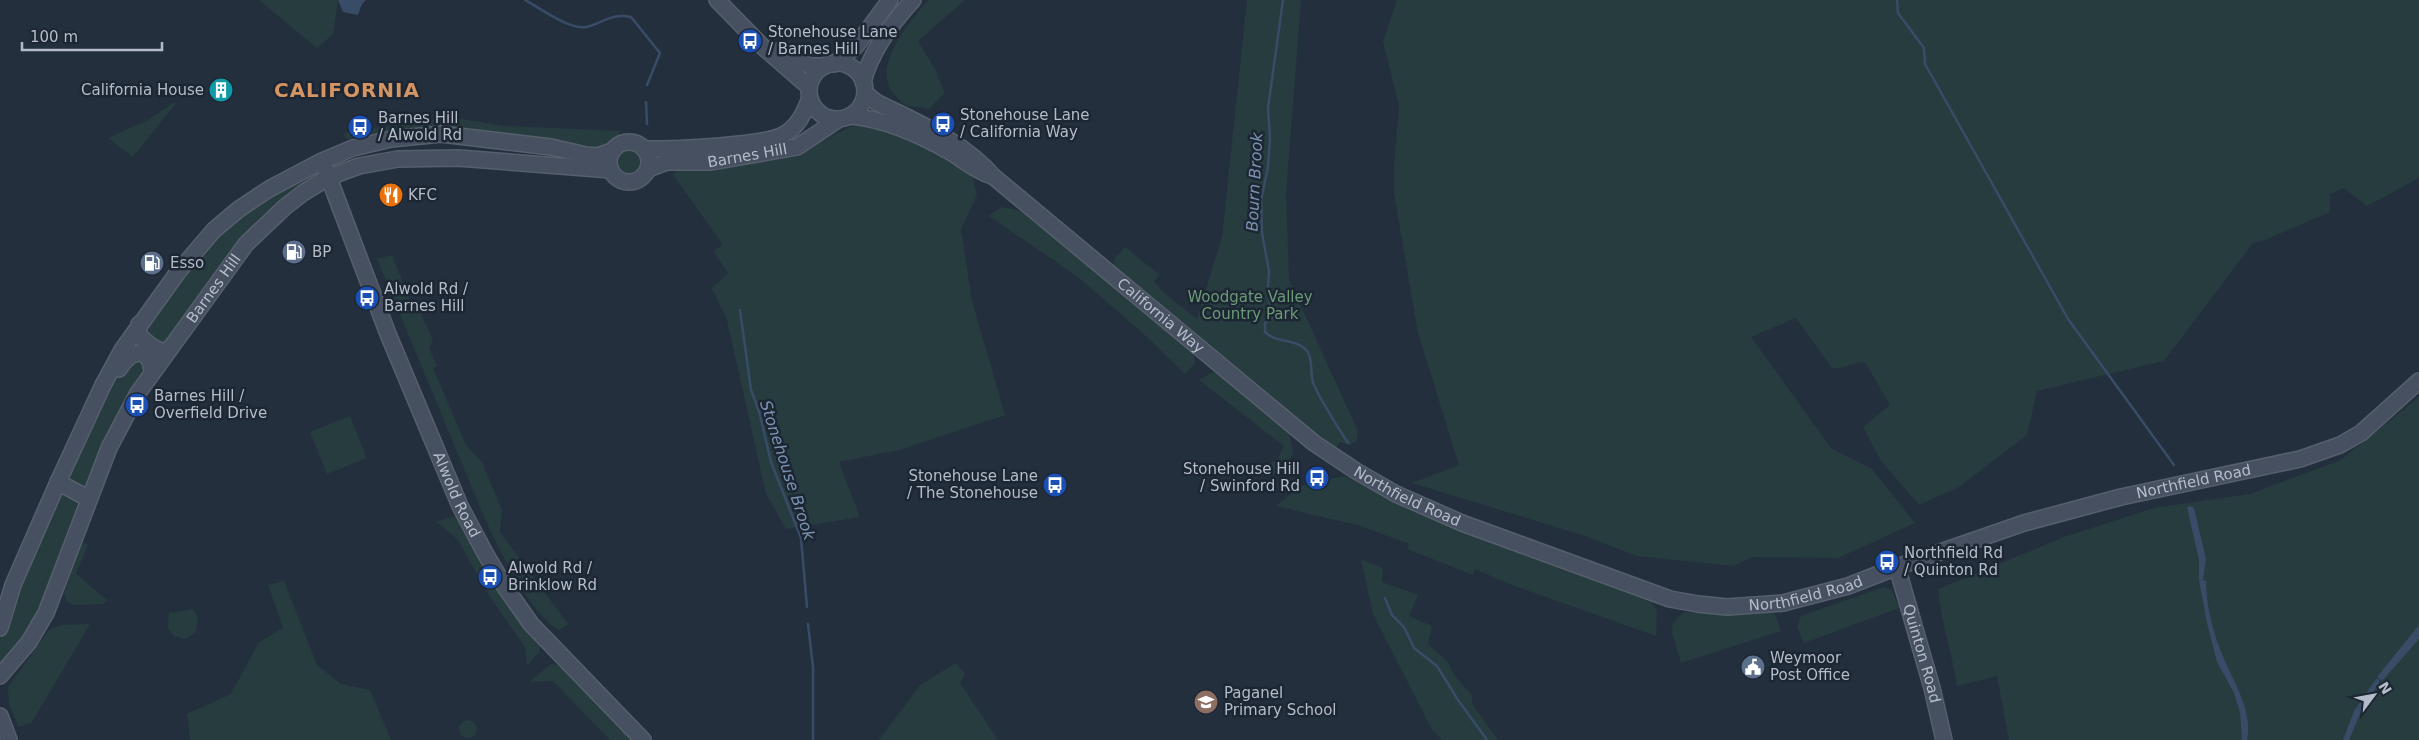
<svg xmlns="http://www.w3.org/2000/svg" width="2419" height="740" viewBox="0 0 2419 740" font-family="'DejaVu Sans',sans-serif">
  <rect width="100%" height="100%" fill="#242f3e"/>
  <path fill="#263c3f" d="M 259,0 L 338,0 L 333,34 L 317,48 Z
    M 928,0 L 965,0 L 918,41 L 935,69 L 945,93 L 929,109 C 922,107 912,107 906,105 C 903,103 899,100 897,97 C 867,70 909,23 928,0 Z
    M 1247,0 L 1301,0 L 1286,193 L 1289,280 L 1358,431 L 1356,442 L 1350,445 L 1340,442 L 1335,450 L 1114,270 L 1114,259 L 1125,247 L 1160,275 L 1154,281 L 1163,292 L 1197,319 L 1222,237 Z
    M 1397,0 L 2419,0 L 2419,178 L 2367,206 L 2344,188 L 2330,194 L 2330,212 L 2265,240 L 2253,243 L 2164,361 L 2037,391 L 2027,435 L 1959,487 L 1919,505 L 1881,461 L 1863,427 L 1890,405 L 1865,362 C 1853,362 1843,370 1832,368 L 1796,318 L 1751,337 L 1831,448 L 1872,469 L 1915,523 L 1838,558 L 1752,557 L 1733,566 L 1637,556 L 1582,535 L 1412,483 L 1459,465 L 1418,333 L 1394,193 L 1394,166 L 1399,106 L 1383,41 Z
    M 174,102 L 176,103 L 133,157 L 108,138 L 150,119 Z
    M 448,117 L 507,126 L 620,131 L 618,138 L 602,148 L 578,147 L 502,133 L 452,127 L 385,133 L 346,139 L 344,133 Z
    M 864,125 L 902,132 L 971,170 L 977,195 L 961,229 L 972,301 L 1005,415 L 899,450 L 839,462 L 860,517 L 786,529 L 766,494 L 727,320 L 712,288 L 728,273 L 713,251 L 723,245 L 673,175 L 680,168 L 737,167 L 792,156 L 850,127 Z
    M616 161a14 14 0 1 1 28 0a14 14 0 1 1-28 0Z
    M 315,177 L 167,345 C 156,342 150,339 148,327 C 186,261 241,203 315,177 Z
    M 1001,207 L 1023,211 L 1193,351 L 1195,363 L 1185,374 L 1146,336 L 1078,277 L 989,216 Z
    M 392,255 L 409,298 L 415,301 L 433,340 L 429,348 L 437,366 L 433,368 L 466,445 L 482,462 L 502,510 L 500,532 L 568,624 L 560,630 C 534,621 496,544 485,519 L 377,259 Z
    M 129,360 L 145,361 L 146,368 L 40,617 L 0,671 L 0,641 L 24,573 L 105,391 L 111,388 Z
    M 1216,370 L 1289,432 L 1293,453 L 1286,466 L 1270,477 L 1250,473 L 1277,460 L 1284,446 L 1199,380 Z
    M 2419,397 L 2419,740 L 2009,740 L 1997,676 L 1957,686 C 1952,653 1941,622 1938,589 L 2064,537 L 2154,508 L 2250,494 L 2341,460 Z
    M 350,416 L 367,458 L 327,474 L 310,432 Z
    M 1344,476 L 1405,507 L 1651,602 L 1657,611 L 1656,636 L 1512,585 L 1475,569 L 1473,575 L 1407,549 L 1409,544 L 1361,526 L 1276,506 L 1300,486 Z
    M 454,516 L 464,528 L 503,596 L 540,645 L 539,652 L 527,666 L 525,647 L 490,597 L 458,540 L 437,522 Z
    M 81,542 L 88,545 L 76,574 L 107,600 L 103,604 L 73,605 L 68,602 L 64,594 Z
    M 1361,559 L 1383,568 L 1382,582 L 1418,595 L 1409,616 L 1432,626 L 1428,644 L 1448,662 L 1454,675 L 1471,694 L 1473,705 L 1498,740 L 1442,740 L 1432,730 L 1373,614 Z
    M 284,581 L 317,665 L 341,684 L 370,690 L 391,740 L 190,740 L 187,714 L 231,694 L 259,642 L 283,628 L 268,585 Z
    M 1883,587 L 1892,590 L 1899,608 L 1804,643 L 1797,627 L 1801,616 Z
    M 193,609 L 198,618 L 196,632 L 186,639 L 174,636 L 168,629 L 169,613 Z
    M 1684,612 L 1730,615 L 1774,612 L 1781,631 L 1681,663 L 1672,633 L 1673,623 Z
    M 90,624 L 32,722 L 19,727 L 9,705 L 8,687 L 49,630 L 61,625 Z
    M 956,663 L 965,674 L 960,683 L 998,740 L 879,740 L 920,685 Z
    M 551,664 L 558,665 L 632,740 L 610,740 L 553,681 L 529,682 Z
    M459 729a9 9 0 1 1 18 0a9 9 0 1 1-18 0Z"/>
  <path fill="#394c67" d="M 338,0 L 366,0 L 362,4 L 358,15 L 343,12 Z
    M 2191,506 L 2194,508 L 2206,559 L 2203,580 L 2206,581 C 2206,602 2212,629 2220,649 C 2230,677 2254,709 2247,740 L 2242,740 L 2240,712 L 2234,693 L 2217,662 L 2207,623 L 2199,580 L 2202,580 L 2199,579 L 2199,560 L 2187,507 Z
    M 2419,625 L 2419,639 L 2382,681 L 2377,677 Z
    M 2376,679 L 2379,679 L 2379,683 L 2360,714 L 2349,740 L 2343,740 L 2354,711 Z"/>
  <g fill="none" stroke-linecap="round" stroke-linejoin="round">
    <path stroke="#394c67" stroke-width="2.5" d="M 525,0 C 540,8 569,30 586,27 C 604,23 610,13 631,17 L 660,53 L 647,85
      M 1283,0 L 1268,108 L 1270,139 L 1268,167 L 1261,200 L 1262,233 L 1269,271 L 1268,288 L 1272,318 L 1265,323 L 1265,332 C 1277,344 1297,338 1307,351 C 1314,360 1309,375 1314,385 C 1323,405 1336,424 1348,443
      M 1897,0 L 1898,13 L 1924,48 L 1925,64 L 2068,319 L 2174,465
      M 646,102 L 647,124
      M 740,310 L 751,390 L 759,411 L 771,462 L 801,538 L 807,607
      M 1385,598 L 1392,615 L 1404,627 L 1414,648 L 1437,666 L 1458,700 L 1487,740
      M 808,624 L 813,667 L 813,740"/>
    <defs>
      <g id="secondary">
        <path d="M 717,0 L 763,47 L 809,87"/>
        <path d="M 774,51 L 811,66 L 825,66"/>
        <circle cx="837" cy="91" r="28"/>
        <path d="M 834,64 L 856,46 L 890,0"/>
        <path d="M 863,82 C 871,51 891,24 913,0"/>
        <path id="s1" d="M 865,93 L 876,102 C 918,123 963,141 994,177 L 1314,443 L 1356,471 L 1396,494 L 1462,523 L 1670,599 L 1698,604 L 1727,607 L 1783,603 L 1848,586 L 1897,567 L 2024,523 L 2121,497 L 2300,459 L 2340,445 L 2361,433 L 2419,381"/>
        <path d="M 850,116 C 886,119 921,135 952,153 C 966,162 976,171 992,176"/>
        <circle cx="629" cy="162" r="20"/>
        <path d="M 645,149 C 673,149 763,146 783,135 C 798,127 804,113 810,98"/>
        <path id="s2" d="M 648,169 L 667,162 L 711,162 L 797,147 L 839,119"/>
        <path id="s3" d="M 326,170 L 388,334 L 460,506 L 485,553 L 505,587 L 531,624 L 643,740"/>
        <path d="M 139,324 L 139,335 C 146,343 153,349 164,352 L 171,347"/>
        <path d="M 119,369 C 131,348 151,347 152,373"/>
        <path d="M 58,482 L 89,499"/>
        <path id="s4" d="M 1897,567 L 1932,688 L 1944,740"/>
        <path d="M 0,628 L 13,585 L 58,482 L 103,385 L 122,350 L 178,272 L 214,230 L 239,209 L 269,189 L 322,161 L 353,148 L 391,139 L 441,134 L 551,147 L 586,155 L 597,156 L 612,151"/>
        <path id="s5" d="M 0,676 L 29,642 L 46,613 L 109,448 L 138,393 L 246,244 L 285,207 L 303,193 L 329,177 L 359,166 L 398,159 L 458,158 L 611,170"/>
        <path d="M 0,716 L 9,740"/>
      </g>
    </defs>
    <use href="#secondary" stroke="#565f6c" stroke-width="18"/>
    <use href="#secondary" stroke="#465061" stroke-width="15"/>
  </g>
  <defs>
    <symbol id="bus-disc" viewBox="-11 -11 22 22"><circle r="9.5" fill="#1a4fb4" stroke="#1d2633"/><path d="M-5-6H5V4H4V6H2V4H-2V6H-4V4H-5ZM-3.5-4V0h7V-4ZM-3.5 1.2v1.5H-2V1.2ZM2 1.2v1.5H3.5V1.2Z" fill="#fff"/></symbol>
    <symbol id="building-disc" viewBox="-11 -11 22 22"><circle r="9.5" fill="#0f9aa8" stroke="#1d2633"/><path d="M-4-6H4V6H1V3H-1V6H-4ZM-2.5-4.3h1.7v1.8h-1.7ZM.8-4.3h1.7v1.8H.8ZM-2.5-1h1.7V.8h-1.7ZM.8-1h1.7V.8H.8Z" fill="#fff"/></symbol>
    <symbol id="restaurant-disc" viewBox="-11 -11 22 22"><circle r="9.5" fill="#e8710a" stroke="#1d2633"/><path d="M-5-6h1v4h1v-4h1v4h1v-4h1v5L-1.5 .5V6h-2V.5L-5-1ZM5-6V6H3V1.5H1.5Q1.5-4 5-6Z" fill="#fff"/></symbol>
    <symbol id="fuel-disc" viewBox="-11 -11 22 22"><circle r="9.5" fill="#5c6f8a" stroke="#1d2633"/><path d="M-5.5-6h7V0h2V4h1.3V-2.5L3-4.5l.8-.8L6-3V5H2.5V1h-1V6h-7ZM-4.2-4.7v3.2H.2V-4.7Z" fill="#fff"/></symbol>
    <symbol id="civic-disc" viewBox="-11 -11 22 22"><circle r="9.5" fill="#5c6f8a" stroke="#1d2633"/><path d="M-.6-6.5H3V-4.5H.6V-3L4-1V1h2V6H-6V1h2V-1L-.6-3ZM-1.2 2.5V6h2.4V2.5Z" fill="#fff"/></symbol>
    <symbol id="school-disc" viewBox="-11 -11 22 22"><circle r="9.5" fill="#8d6e63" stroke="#1d2633"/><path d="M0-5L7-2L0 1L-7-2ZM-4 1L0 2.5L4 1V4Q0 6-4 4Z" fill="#fff"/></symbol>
  </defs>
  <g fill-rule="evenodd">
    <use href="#bus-disc" x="736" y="27" width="28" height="28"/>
    <use href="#building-disc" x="207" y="76" width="28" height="28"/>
    <use href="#bus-disc" x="929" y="110" width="28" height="28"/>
    <use href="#bus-disc" x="346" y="113" width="28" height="28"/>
    <use href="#restaurant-disc" x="377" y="181" width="28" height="28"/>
    <use href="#fuel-disc" x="280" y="238" width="28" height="28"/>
    <use href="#fuel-disc" x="138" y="249" width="28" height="28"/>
    <use href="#bus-disc" x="353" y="284" width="28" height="28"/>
    <use href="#bus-disc" x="123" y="391" width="28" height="28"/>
    <use href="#bus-disc" x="1303" y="464" width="28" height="28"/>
    <use href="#bus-disc" x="1041" y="471" width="28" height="28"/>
    <use href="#bus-disc" x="1873" y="548" width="28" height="28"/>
    <use href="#bus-disc" x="476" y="563" width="28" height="28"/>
    <use href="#civic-disc" x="1739" y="653" width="28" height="28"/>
    <use href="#school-disc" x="1192" y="688" width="28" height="28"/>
  </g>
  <g text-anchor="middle" stroke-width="5" stroke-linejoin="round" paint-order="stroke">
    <g font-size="15" fill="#b4bcc9" stroke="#1d2633" text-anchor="start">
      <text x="768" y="37">Stonehouse Lane<tspan x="768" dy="17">/ Barnes Hill</tspan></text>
      <text x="204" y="95" text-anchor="end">California House</text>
      <text x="960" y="120">Stonehouse Lane<tspan x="960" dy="17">/ California Way</tspan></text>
      <text x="378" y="123">Barnes Hill<tspan x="378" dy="17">/ Alwold Rd</tspan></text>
      <text x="408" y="200">KFC</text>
      <text x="312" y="257">BP</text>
      <text x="170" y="268">Esso</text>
      <text x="384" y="294">Alwold Rd /<tspan x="384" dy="17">Barnes Hill</tspan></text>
      <text x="154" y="401">Barnes Hill /<tspan x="154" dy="17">Overfield Drive</tspan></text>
      <text x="1300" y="474" text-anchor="end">Stonehouse Hill<tspan x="1300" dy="17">/ Swinford Rd</tspan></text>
      <text x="1038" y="481" text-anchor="end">Stonehouse Lane<tspan x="1038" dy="17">/ The Stonehouse</tspan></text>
      <text x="1904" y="558">Northfield Rd<tspan x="1904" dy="17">/ Quinton Rd</tspan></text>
      <text x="508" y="573">Alwold Rd /<tspan x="508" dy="17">Brinklow Rd</tspan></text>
      <text x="1770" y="663">Weymoor<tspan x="1770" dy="17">Post Office</tspan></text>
      <text x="1224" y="698">Paganel<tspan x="1224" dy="17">Primary School</tspan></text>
    </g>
    <g font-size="15" fill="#b4bcc9" stroke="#1d2633">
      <text dy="5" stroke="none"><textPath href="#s2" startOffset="101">Barnes Hill</textPath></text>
      <text dy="5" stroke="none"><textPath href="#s5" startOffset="446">Barnes Hill</textPath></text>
      <text dy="5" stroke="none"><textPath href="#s1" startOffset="372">California Way</textPath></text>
      <text dy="5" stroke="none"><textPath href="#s1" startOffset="1504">Northfield Road</textPath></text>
      <text dy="5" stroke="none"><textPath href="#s3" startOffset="350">Alwold Road</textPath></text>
      <text dy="5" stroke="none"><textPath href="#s1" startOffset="679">Northfield Road</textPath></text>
      <text dy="5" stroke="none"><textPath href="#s1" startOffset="1099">Northfield Road</textPath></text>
      <text dy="5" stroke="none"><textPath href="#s4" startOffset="90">Quinton Road</textPath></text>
    </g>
    <g font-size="15" fill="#6b9a76" stroke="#1d2633">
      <text x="1250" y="302">Woodgate Valley<tspan x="1250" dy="17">Country Park</tspan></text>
    </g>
    <g font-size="16" font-style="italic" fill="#7c92b1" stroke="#1d2633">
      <text transform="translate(1254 182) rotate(-87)" y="6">Bourn Brook</text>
      <text transform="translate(788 470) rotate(72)" y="6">Stonehouse Brook</text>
    </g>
    <g font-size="20" font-weight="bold" letter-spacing="1" fill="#d59563" stroke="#1d2633">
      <text x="347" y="97">CALIFORNIA</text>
    </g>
  </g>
  <g transform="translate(2374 695) rotate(58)" stroke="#1d2633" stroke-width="4" paint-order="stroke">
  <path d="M0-4L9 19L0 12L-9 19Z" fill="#b4bcc9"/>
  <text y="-8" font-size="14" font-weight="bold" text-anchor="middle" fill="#b4bcc9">N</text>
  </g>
  <path d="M22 42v8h140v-8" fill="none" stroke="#b4bcc9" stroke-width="2.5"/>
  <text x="30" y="42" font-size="15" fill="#b4bcc9" stroke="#1d2633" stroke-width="4" paint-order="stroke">100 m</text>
</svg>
